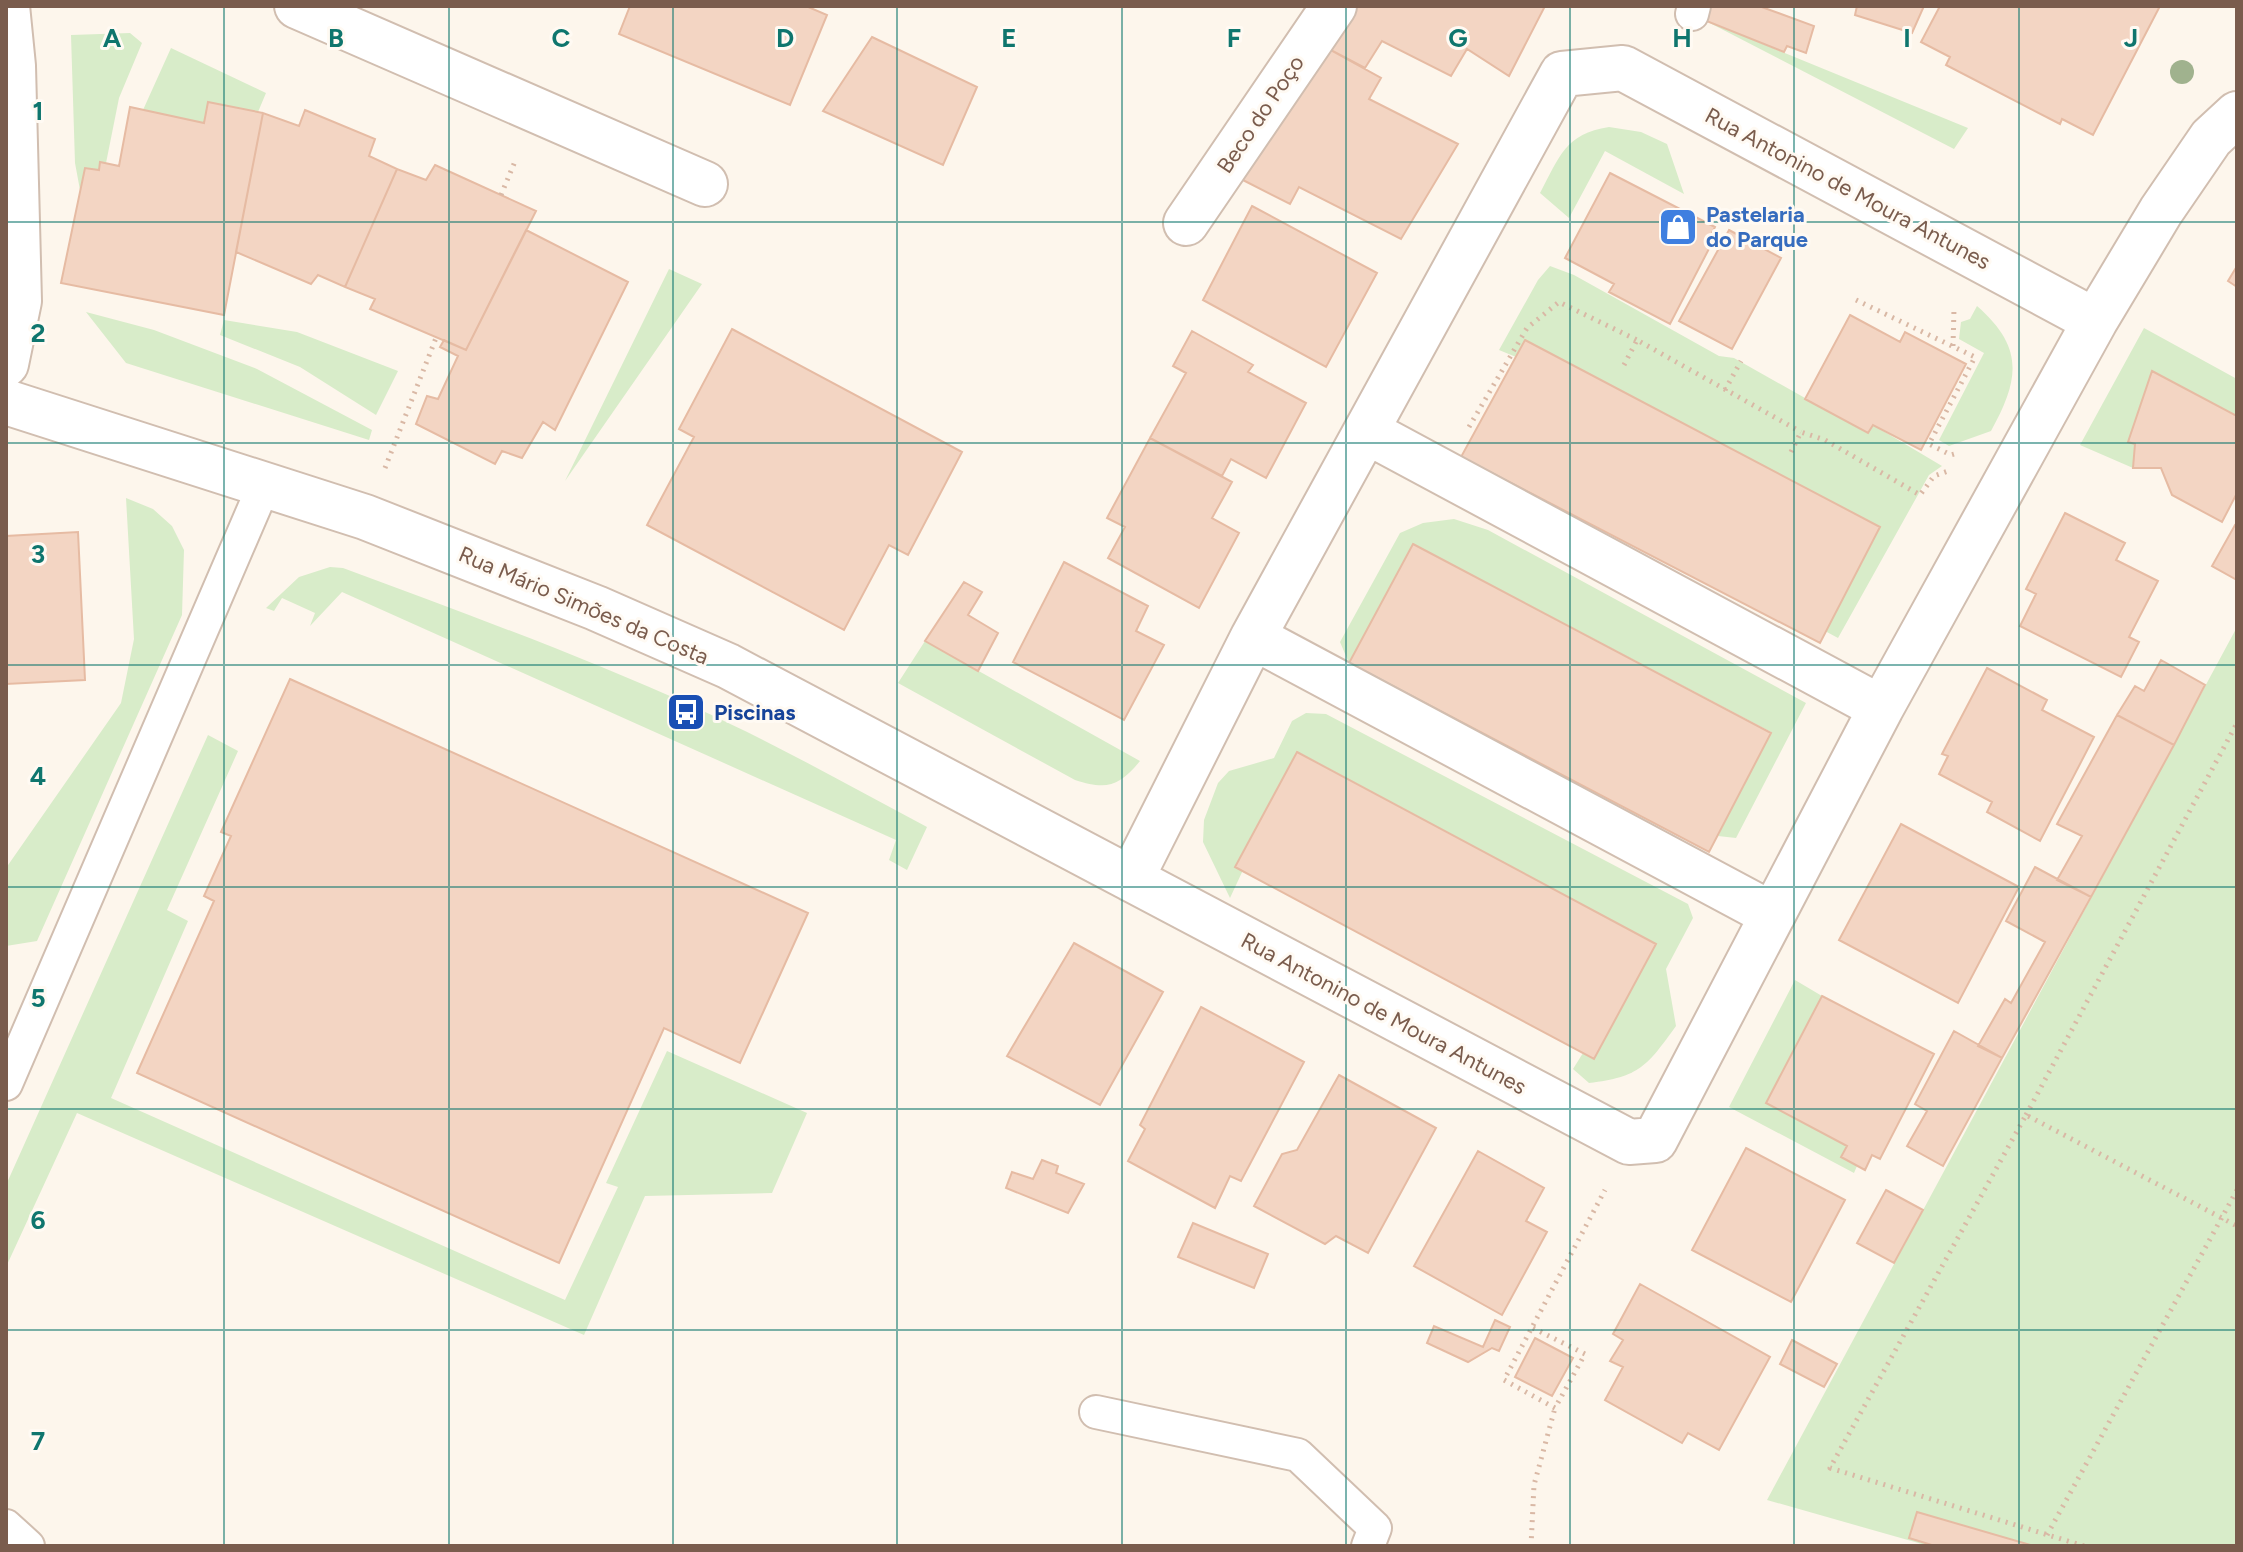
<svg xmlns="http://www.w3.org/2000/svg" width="2243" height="1552" viewBox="0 0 2243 1552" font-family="Figtree,sans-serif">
  <rect width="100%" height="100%" fill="#fdf6ec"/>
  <path fill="#d8ecc9" d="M 1704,20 L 1968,128 L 1954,149 Z
    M 130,33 L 142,43 L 119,98 L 106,163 L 100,162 L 99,170 L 85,168 L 80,190 L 75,163 L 71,35 Z
    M 171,48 L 266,93 L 258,112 L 208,102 L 204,123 L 143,110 Z
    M 1609,127 L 1641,132 L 1667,144 L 1684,194 L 1605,151 L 1569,218 L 1540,193 C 1560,156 1565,134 1609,127 Z
    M 1550,266 L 1574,275 L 1719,356 L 1734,358 L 1867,433 L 1873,425 L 1942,466 L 1929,475 L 1838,638 L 1825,631 L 1879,527 L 1525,340 L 1516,357 L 1499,350 L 1538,280 Z
    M 669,269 L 702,284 L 565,481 Z
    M 1977,306 C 2025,348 2019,380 1991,431 L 1949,446 L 1939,440 L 1984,353 L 1959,339 L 1961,322 L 1970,319 Z
    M 86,312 L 154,330 L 257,369 L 372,430 L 369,440 L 126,363 Z
    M 224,320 L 297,332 L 398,371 L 376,415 L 300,367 L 220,335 Z
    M 2144,328 L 2237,379 L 2237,416 L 2152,371 L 2128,441 L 2135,444 L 2133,468 L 2080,445 Z
    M 126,498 L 153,509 L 172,526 L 184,550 L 182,615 L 37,941 L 6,946 L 6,868 L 121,703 L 134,639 Z
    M 1454,519 L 1488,530 L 1806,703 L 1736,838 L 1718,836 L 1771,732 L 1413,544 L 1349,663 L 1340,642 L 1400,533 L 1423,523 Z
    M 330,567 L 343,568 C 461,612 580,655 694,707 C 774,743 850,786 927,827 L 907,870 L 889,860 L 896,840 L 342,592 L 310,626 L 315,613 L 282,598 L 274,611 L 266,608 L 299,577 Z
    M 2237,627 L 2237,1546 L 1929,1546 L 1767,1500 Z
    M 925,641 L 1140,761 C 1119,787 1106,790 1075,780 L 898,683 Z
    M 1306,713 L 1326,714 L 1688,904 L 1693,918 L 1666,969 L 1676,1026 C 1647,1066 1640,1077 1589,1083 L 1573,1069 L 1583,1053 L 1594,1059 L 1656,944 L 1298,752 L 1230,898 L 1203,842 L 1204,820 L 1218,783 L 1229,771 L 1274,758 L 1292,721 Z
    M 208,735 L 238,751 L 167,910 L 188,921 L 111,1098 L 565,1300 L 618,1187 L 606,1183 L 667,1051 L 807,1113 L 772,1193 L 645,1196 L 584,1335 L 77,1113 L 6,1267 L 6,1185 Z
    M 1795,980 L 1822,996 L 1766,1103 L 1847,1146 L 1841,1157 L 1857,1166 L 1854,1173 L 1729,1107 Z"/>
  <path fill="#f3d5c3" stroke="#e6bba3" stroke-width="2" d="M 630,6 L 806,6 L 827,15 L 790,105 L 619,34 Z
    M 1354,6 L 1545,6 L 1509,76 L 1467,49 L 1451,76 L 1382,41 L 1365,68 L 1325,47 Z
    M 1709,6 L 1759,6 L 1814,26 L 1806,53 L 1787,46 L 1784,52 L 1704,20 Z
    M 1857,6 L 1924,6 L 1912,33 L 1855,15 Z
    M 1940,6 L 2160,6 L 2093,135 L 2062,119 L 2060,124 L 1946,65 L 1950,57 L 1921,42 Z
    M 872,37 L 977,87 L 943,165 L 823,111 Z
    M 1325,47 L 1381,78 L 1369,99 L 1458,144 L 1401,239 L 1299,187 L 1290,204 L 1237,177 Z
    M 208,102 L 263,113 L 224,315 L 61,283 L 85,168 L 99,170 L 100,162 L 119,166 L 130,107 L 204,123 Z
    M 305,110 L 375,139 L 369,156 L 397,169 L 345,287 L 318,275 L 311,284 L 236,252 L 263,113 L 299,126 Z
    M 435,165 L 536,211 L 466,350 L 370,309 L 375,299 L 345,287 L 397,169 L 426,180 Z
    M 1610,173 L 1715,227 L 1709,239 L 1713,241 L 1670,324 L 1609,292 L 1614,284 L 1565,258 Z
    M 1252,206 L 1377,273 L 1326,367 L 1203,300 Z
    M 526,230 L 628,282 L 555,430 L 543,422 L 522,458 L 502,451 L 495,464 L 416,424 L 427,396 L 438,399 L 458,356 L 440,347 L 444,340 L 466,350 Z
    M 1729,230 L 1781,258 L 1732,349 L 1679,321 Z
    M 2237,266 L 2237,287 L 2228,281 Z
    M 1850,315 L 1900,342 L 1905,332 L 1966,364 L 1921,450 L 1873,425 L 1868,433 L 1805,399 Z
    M 732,329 L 962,452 L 908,555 L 889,545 L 844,630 L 647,525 L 694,437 L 679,429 Z
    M 1192,331 L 1253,365 L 1248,372 L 1306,403 L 1266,478 L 1231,459 L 1222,476 L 1150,438 L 1186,373 L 1173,366 Z
    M 1525,340 L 1880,527 L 1820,643 L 1461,457 Z
    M 2152,371 L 2237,416 L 2237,493 L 2222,522 L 2172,495 L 2161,468 L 2133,468 L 2135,444 L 2128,442 Z
    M 1150,438 L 1232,482 L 1212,518 L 1239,533 L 1199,608 L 1108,558 L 1125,527 L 1107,518 Z
    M 2065,513 L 2125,543 L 2116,560 L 2158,581 L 2129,637 L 2139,642 L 2121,677 L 2020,626 L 2036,594 L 2026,589 Z
    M 2235,525 L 2237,526 L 2237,580 L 2212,566 Z
    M 78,532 L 85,680 L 6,684 L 6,536 Z
    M 1413,544 L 1771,733 L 1709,852 L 1349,663 Z
    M 1064,562 L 1148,606 L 1136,631 L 1164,645 L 1124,720 L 1013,662 Z
    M 964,582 L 982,592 L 968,615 L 998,633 L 978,671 L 925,641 Z
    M 2161,660 L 2205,685 L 2174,745 L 2117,715 L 2135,686 L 2144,691 Z
    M 1987,668 L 2047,700 L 2042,710 L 2094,737 L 2040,841 L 1987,812 L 1992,802 L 1939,774 L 1948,756 L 1942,754 Z
    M 290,679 L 808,913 L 740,1063 L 664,1028 L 559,1263 L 137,1073 L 214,901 L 204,896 L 231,836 L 221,832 Z
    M 2117,715 L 2174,745 L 2091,897 L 2057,880 L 2082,836 L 2057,824 Z
    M 1297,752 L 1656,944 L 1594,1059 L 1235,867 Z
    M 1901,824 L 2019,887 L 1958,1003 L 1839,940 Z
    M 2035,867 L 2091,897 L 2002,1058 L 1978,1046 L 2005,999 L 2011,1003 L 2045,942 L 2006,921 Z
    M 1074,943 L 1163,992 L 1100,1105 L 1007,1056 Z
    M 1822,996 L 1934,1054 L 1880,1159 L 1872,1155 L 1865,1170 L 1841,1157 L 1847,1146 L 1766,1103 Z
    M 1201,1007 L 1304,1062 L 1241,1181 L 1230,1176 L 1215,1208 L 1128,1161 L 1145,1129 L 1140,1125 Z
    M 1954,1031 L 2002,1058 L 1943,1166 L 1907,1146 L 1927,1111 L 1915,1104 Z
    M 1339,1075 L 1436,1128 L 1368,1253 L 1336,1236 L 1325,1244 L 1254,1206 L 1282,1154 L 1297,1150 Z
    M 1746,1148 L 1845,1200 L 1791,1302 L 1692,1250 Z
    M 1478,1151 L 1544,1188 L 1526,1221 L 1547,1232 L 1502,1315 L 1414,1266 Z
    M 1042,1160 L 1058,1166 L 1056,1173 L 1084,1184 L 1068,1213 L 1006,1188 L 1012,1172 L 1033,1179 Z
    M 1886,1190 L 1923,1210 L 1894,1263 L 1857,1243 Z
    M 1193,1223 L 1268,1254 L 1254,1288 L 1178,1257 Z
    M 1640,1284 L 1770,1357 L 1719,1450 L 1688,1433 L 1682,1443 L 1605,1400 L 1623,1367 L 1610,1361 L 1623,1340 L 1613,1334 Z
    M 1495,1320 L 1510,1327 L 1499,1351 L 1492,1348 L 1468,1362 L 1427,1343 L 1434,1326 L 1483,1347 Z
    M 1535,1338 L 1573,1358 L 1552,1396 L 1515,1377 Z
    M 1792,1340 L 1837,1364 L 1824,1387 L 1780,1364 Z
    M 1917,1512 L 2034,1546 L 1935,1546 L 1909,1538 Z"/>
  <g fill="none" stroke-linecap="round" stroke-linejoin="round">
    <defs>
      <path id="lane" d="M 1692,14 L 1694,6
        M 6,1084 L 265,483
        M 1096,1412 L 1298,1455 L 1375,1528 L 1368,1546
        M 6,1526 L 28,1546"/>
      <path id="street" d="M 297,6 L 705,184
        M 1186,223 L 1334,6
        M 6,364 L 19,301 L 13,66 L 7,6
        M 6,402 L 365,517 L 596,608 L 728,666 L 1629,1142 L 1655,1140 L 1881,708 L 2095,321 L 2161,211 L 2211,138 L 2237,114
        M 1366,431 L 1881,708
        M 1253,637 L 1773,915
        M 1131,879 L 1253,637 L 1562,74 L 1623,68 L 2095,321"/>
    </defs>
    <use href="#lane" stroke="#d1beb0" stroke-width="36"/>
    <use href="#street" stroke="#d1beb0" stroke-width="48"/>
    <path stroke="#d9b8a5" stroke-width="5" stroke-dasharray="2 6" stroke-linecap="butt" d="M 501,195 L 516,159
      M 1856,300 L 1975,357 L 1929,444 L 1951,455 L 1958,453
      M 1953,346 L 1954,309
      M 1624,365 L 1637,340 L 1801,432
      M 1725,390 L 1741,361
      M 1469,427 L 1527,328 L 1559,302 L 1637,340
      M 1791,452 L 1801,432 L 1825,440 L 1920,495 L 1934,476 L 1948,471
      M 385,468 L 436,338
      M 2026,1115 L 2237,723
      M 1533,1328 L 1585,1354 L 1555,1408 L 1504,1380 L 1605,1190
      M 2047,1535 L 2237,1190
      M 1531,1546 L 1534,1485 L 1555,1408
      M 2084,1546 L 1830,1468 L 2026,1115 L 2237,1226"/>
    <use href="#lane" stroke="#fff" stroke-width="32"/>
    <use href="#street" stroke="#fff" stroke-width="44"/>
  </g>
  <circle fill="#a0b28e" cx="2182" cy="72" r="12"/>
  <path fill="none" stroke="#0f766e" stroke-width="2" stroke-opacity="0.55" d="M 224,6 L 224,1546M 449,6 L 449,1546M 673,6 L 673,1546M 897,6 L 897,1546M 1122,6 L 1122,1546M 1346,6 L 1346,1546M 1570,6 L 1570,1546M 1794,6 L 1794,1546M 2019,6 L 2019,1546M 6,222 L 2237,222M 6,443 L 2237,443M 6,665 L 2237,665M 6,887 L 2237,887M 6,1109 L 2237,1109M 6,1330 L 2237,1330"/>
  <defs>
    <symbol id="shop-square" viewBox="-11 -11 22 22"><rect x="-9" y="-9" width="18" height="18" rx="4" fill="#3f7fe0" stroke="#fffaf3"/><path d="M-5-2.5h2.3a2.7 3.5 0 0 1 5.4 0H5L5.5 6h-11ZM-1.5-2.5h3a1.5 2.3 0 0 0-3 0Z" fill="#fff"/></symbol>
    <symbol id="bus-square" viewBox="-11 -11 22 22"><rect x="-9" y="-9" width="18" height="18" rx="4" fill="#1a4fb4" stroke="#fffaf3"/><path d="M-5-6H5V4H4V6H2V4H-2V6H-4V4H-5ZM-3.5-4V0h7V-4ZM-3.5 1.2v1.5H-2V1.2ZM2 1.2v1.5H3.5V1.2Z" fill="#fff"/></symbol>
  </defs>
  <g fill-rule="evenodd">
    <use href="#shop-square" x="1656" y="205" width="44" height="44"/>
    <use href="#bus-square" x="664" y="690" width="44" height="44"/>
  </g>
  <g text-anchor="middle" stroke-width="6" stroke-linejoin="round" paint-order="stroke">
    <g font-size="22" fill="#7a5c4d" stroke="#fffaf3">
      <text transform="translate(1260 114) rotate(-56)" y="8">Beco do Poço</text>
      <text transform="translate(1848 188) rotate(28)" y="8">Rua Antonino de Moura Antunes</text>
      <text transform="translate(584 605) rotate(23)" y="8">Rua Mário Simões da Costa</text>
      <text transform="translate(1384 1013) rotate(28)" y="8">Rua Antonino de Moura Antunes</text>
    </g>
    <g font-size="22" font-weight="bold" fill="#366cbe" stroke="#fffaf3" text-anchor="start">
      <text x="1706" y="222">Pastelaria<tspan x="1706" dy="25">do Parque</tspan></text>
    </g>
    <g font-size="22" font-weight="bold" fill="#164399" stroke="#fffaf3" text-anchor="start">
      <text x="714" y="720">Piscinas</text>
    </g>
  </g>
  <g font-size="26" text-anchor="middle" font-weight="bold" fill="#0f766e" stroke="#fffaf3" stroke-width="6" stroke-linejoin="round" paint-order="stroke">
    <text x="112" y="47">A</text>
    <text x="336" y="47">B</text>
    <text x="561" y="47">C</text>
    <text x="785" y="47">D</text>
    <text x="1009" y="47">E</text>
    <text x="1234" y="47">F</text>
    <text x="1458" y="47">G</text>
    <text x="1682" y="47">H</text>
    <text x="1907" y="47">I</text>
    <text x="2131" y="47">J</text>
    <text x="38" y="120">1</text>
    <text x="38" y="342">2</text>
    <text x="38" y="563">3</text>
    <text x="38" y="785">4</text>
    <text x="38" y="1007">5</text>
    <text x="38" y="1229">6</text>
    <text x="38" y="1450">7</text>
  </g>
  <rect width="2243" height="1552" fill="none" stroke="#7a5c4d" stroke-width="16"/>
</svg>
